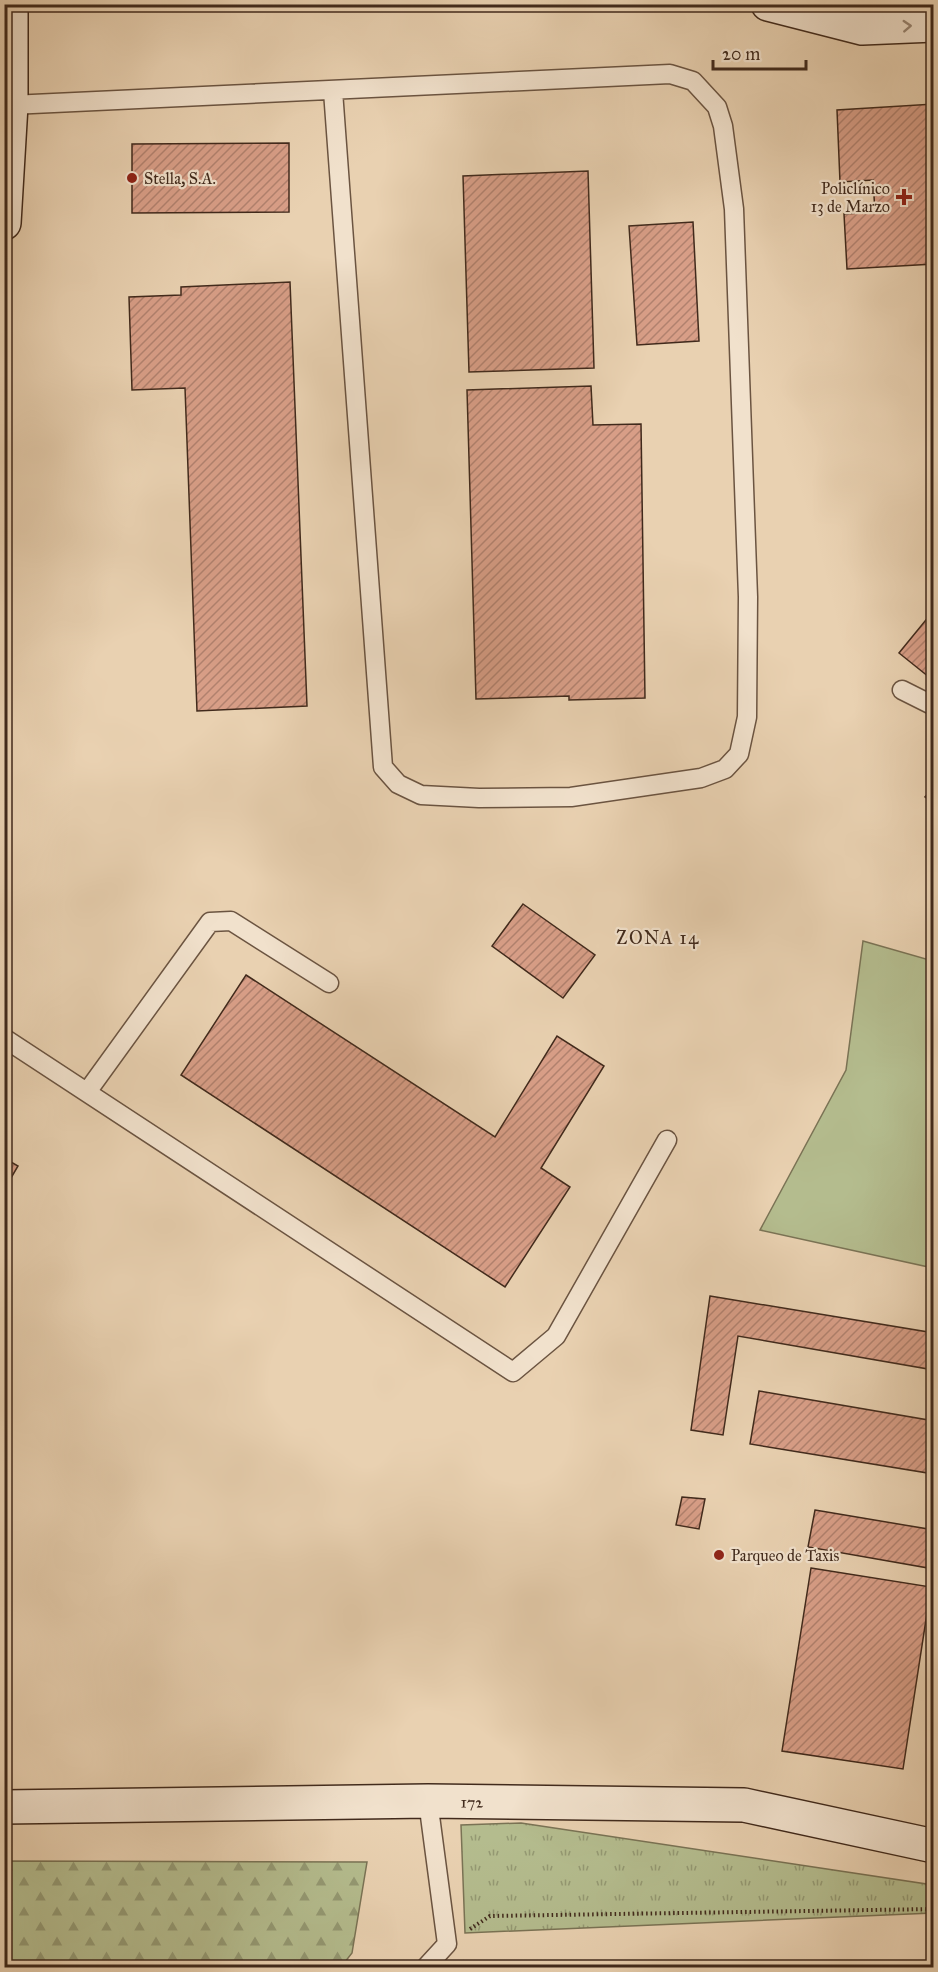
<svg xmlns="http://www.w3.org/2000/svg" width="938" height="1972" viewBox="0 0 938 1972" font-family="'IM FELL Great Primer',serif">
  <defs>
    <pattern id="grass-tufts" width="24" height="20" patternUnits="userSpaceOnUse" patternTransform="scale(1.5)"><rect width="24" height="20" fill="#b4bc8e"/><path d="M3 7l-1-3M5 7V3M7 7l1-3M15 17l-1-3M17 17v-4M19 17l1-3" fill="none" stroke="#949973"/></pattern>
    <pattern id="forest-firs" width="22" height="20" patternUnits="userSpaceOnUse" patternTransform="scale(1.5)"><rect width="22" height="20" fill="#b4bc8e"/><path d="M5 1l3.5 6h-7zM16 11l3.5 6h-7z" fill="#949973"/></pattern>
    <pattern id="building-hatch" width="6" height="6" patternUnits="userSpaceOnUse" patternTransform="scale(1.5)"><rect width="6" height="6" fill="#d89e87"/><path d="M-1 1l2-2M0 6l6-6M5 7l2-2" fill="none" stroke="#b1816e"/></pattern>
  </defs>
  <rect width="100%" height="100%" fill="#e9d1b1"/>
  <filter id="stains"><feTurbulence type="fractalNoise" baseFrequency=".00333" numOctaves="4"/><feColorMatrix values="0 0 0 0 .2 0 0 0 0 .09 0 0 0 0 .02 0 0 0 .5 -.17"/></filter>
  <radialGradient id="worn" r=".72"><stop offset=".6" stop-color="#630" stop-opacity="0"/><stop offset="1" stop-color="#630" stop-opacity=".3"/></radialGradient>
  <path fill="url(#grass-tufts)" stroke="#7a7355" stroke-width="1.5" d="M 521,1823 L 933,1885 L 933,1913 L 465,1933 L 461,1825 Z"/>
  <path fill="url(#forest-firs)" stroke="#7a7355" stroke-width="1.5" d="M 5,1861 L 367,1862 L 352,1953 L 341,1967 L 5,1968 Z"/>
  <path fill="#b4bc8e" stroke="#7a7355" stroke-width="1.5" d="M 863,941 L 933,961 L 933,1268 L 760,1230 L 846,1070 Z"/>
  <path fill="url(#building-hatch)" stroke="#412a1c" stroke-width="1.5" d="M 934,104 L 934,264 L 847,269 L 844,214 L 875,212 L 873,180 L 840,182 L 837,110 Z
    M 289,143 L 289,212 L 132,213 L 132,144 Z
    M 588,171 L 594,368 L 469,372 L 463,176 Z
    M 693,222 L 699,341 L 637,345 L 629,226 Z
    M 290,282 L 307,706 L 197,711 L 185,388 L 132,390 L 129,297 L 181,295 L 181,287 Z
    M 591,386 L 593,425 L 641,424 L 645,698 L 569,700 L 569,696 L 476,699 L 467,390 Z
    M 934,610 L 934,672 L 929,677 L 899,653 Z
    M 934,787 L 934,804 L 925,797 Z
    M 523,904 L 595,955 L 563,998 L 492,946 Z
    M 246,975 L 495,1137 L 557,1036 L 604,1066 L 541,1168 L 570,1187 L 505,1287 L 181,1075 Z
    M 4,1158 L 18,1166 L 4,1190 Z
    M 710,1296 L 934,1333 L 934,1370 L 738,1336 L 723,1435 L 691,1430 Z
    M 759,1391 L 934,1421 L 934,1474 L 750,1444 Z
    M 682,1497 L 705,1499 L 699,1529 L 676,1525 Z
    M 815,1510 L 934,1530 L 934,1569 L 808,1547 Z
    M 811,1568 L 931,1587 L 903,1769 L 782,1751 Z"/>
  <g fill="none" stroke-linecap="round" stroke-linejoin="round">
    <defs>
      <path id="lane" d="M 11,105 L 670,74 L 693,81 L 717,107 L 723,126 L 734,209 L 748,597 L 747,717 L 739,754 L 725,769 L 701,778 L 571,797 L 479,798 L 421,795 L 398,784 L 383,767 L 333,91
        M 902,690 L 934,706
        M 4,1038 L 513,1372 L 556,1336 L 667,1140
        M 87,1092 L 210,922 L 231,921 L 329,983
        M 425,1968 L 447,1944 L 428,1801"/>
      <g id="secondary">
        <path d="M 768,4 L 862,28 L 934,25"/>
        <path d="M 4,223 L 11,105 L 11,4"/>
        <path id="s1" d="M 4,1807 L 428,1801 L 744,1805 L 934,1846"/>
      </g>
    </defs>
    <use href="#lane" stroke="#6b5441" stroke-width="21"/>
    <use href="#secondary" stroke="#412a1c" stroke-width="36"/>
    <path stroke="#412a1c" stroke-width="4" stroke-dasharray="1.5 3" stroke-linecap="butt" d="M 470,1929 L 490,1916 L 934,1909
      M 462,1961 L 468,1968"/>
    <use href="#lane" stroke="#f1e1cc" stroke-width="18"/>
    <use href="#secondary" stroke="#f1e1cc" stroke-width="33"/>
  </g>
  <defs><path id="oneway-chevron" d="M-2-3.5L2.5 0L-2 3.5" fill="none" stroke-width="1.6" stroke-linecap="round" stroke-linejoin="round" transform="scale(1.5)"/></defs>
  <use stroke="#998674" href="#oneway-chevron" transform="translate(907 26) rotate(-3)"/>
  <g fill="#8f2418" stroke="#f1e1cc" stroke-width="2">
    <circle cx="132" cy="178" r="6"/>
    <path d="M901 188h6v6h6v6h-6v6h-6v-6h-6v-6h6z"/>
    <circle cx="719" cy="1555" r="6"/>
  </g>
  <g text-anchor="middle" stroke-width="4.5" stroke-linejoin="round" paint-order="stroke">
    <g font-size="16" fill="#412a1c" stroke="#f1e1cc" text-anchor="start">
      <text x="144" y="184">Stella, S.A.</text>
      <text x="890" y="194" text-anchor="end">Policlínico<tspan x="890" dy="18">13 de Marzo</tspan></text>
      <text x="731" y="1561">Parqueo de Taxis</text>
    </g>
    <g font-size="16" fill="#412a1c" stroke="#f1e1cc">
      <text dy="6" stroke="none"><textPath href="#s1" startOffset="468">172</textPath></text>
    </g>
    <g font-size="18" letter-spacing="1.5" fill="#412a1c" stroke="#f1e1cc">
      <text x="658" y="944">ZONA 14</text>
    </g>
  </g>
  <rect width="938" height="1972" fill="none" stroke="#e9d1b1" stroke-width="24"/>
  <rect x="6" y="6" width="926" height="1960" fill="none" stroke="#412a1c" stroke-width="3"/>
  <rect x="12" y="12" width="914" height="1948" fill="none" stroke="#412a1c" stroke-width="1.5"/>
  <path d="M713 60v9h93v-9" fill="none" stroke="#412a1c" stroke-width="3"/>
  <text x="722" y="60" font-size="18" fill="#412a1c" stroke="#f1e1cc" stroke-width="4.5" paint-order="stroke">20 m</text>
  <rect width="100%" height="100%" filter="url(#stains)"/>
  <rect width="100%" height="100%" fill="url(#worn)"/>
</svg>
